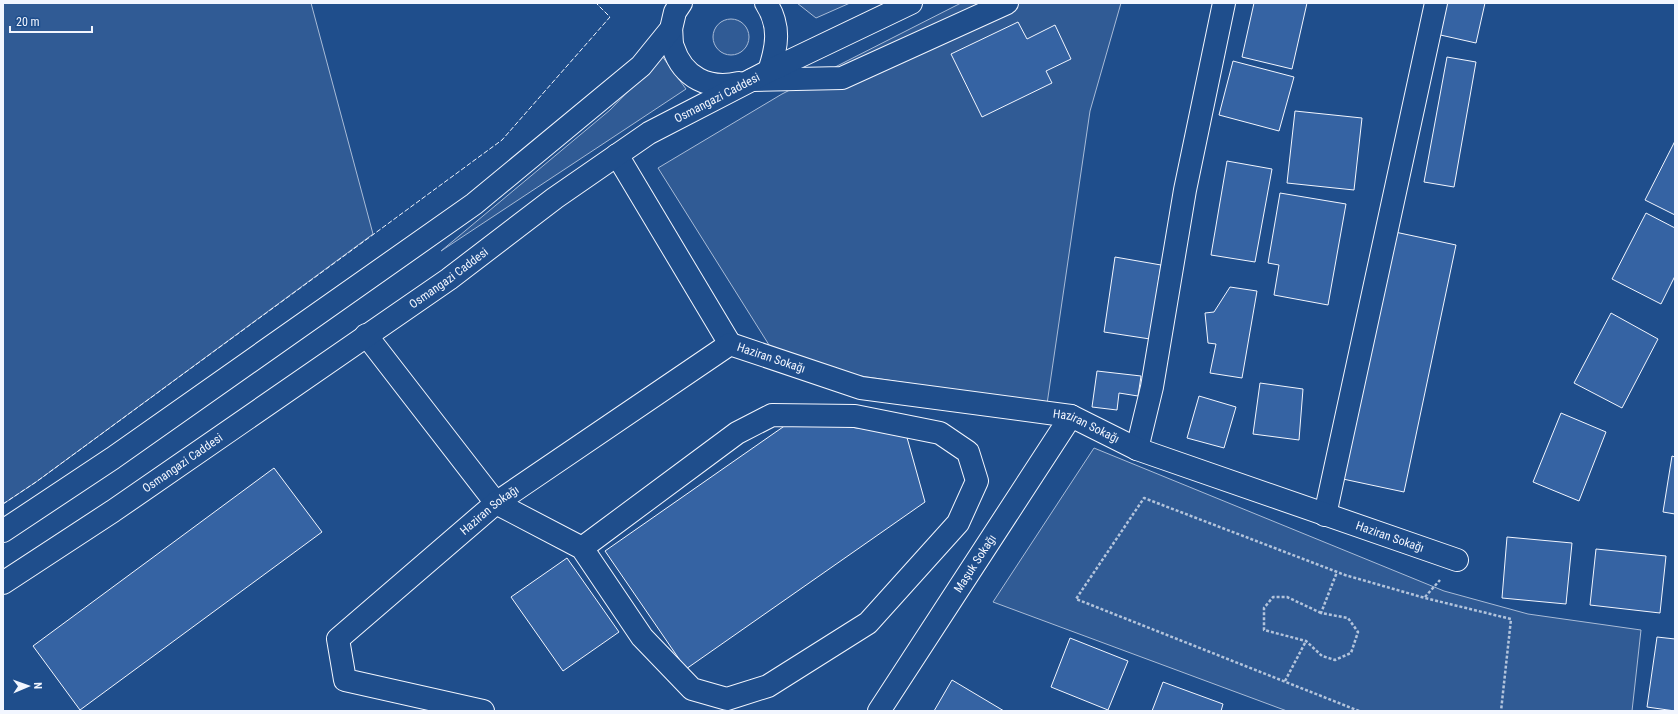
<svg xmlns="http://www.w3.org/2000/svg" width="1678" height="714" viewBox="0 0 1678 714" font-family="'Roboto Condensed',sans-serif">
  <rect width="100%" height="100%" fill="#1f4e8c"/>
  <path fill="#305b95" stroke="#a8bbd7" d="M 3,3 L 311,3 L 373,234 L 36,482 L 3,504 Z
    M 797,3 L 850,3 L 816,18 Z
    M 961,3 L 1121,3 L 1090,111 L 1047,404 L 781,364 L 658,168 L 782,94 Z
    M713 37a18 18 0 1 1 36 0a18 18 0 1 1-36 0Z
    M 662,56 L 686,89 L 441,251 L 610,110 Z
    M 1094,448 L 1444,591 L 1528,614 L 1641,630 L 1632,711 L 1287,711 L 993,602 Z"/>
  <path fill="#3563a3" stroke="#f2f6ff" d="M 1254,3 L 1307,3 L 1292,69 L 1242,57 Z
    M 1443,3 L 1485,3 L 1476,43 L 1436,34 Z
    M 1018,22 L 1027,39 L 1055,25 L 1071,59 L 1046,71 L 1052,83 L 982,117 L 951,54 Z
    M 1447,57 L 1476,62 L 1454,187 L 1424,182 Z
    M 1233,61 L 1294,77 L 1279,131 L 1219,115 Z
    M 1295,111 L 1362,118 L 1354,190 L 1287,183 Z
    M 1675,141 L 1675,215 L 1645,200 Z
    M 1227,161 L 1272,169 L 1255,262 L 1211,255 Z
    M 1280,193 L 1346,204 L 1328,305 L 1274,295 L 1279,265 L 1268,263 Z
    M 1646,213 L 1675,228 L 1675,276 L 1661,304 L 1612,279 Z
    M 1395,232 L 1456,245 L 1404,492 L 1343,479 Z
    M 1115,257 L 1161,265 L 1150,339 L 1104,332 Z
    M 1230,287 L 1257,291 L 1242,378 L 1210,373 L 1216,344 L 1208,343 L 1205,313 L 1214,312 Z
    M 1611,313 L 1658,339 L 1622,408 L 1574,383 Z
    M 1097,371 L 1141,376 L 1138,396 L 1119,393 L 1117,410 L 1092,407 Z
    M 1260,383 L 1303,389 L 1299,440 L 1253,434 Z
    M 1199,396 L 1236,407 L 1224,448 L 1187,438 Z
    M 1561,413 L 1606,432 L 1579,501 L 1533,482 Z
    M 793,420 L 906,434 L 925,502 L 686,669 L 605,551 Z
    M 1672,456 L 1675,457 L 1675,514 L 1663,512 Z
    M 274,468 L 322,532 L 80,710 L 33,646 Z
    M 1507,537 L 1572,543 L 1566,604 L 1502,598 Z
    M 1596,549 L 1666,556 L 1660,613 L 1590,605 Z
    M 567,558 L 619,632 L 563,671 L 511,597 Z
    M 1657,637 L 1675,639 L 1675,711 L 1647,707 Z
    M 1070,638 L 1128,661 L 1108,710 L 1051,687 Z
    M 952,680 L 1004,711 L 934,711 Z
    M 1163,682 L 1223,704 L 1221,711 L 1152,711 Z"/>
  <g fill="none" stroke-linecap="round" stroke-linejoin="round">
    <defs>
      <g id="minor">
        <path d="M 752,80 L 842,78 L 1007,3"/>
        <path d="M 617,155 L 730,344"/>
        <path d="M 366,335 L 496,503 L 582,548 L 642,637 L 692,689 L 727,699 L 768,686 L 868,623 L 958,523 L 977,481 L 968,452 L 940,433 L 855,416 L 772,415 L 737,433 L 582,548"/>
        <path d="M 1137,449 L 1152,387 L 1185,190 L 1224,3"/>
        <path d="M 1325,515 L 1436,3"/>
        <path id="s1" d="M 483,711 L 345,680 L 338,639 L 496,503 L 730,344 L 861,388 L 1071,416 L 1137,449 L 1457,560"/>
        <path id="s2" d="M 879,711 L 1071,416"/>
      </g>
      <g id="major">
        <path d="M 766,3 C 781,26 777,47 769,71"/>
        <path d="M 671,29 C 672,35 671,42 673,47 C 683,78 709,90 739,83"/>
        <path d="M 3,531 L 113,458 L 474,204 L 641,66 L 671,29 L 675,12 L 681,3"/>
        <path id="s3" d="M 3,583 L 113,511 L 449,279 L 555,198 L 649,133 L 769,71 L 911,3"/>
      </g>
    </defs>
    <use href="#minor" stroke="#f2f6ff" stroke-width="24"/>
    <use href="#major" stroke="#f2f6ff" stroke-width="24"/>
    <path stroke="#b3c4dc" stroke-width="2.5" stroke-dasharray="3 2" stroke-linecap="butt" d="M 1425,597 L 1440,580
      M 1321,613 L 1287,597 L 1273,597 L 1264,608 L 1264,630 L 1306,641 L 1322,656 L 1335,660 L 1351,653 L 1358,632 L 1348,618 L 1321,613 L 1337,572
      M 1285,681 L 1306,641
      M 1359,711 L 1076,599 L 1144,498 L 1345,575 L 1425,598 L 1511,619 L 1501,711"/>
    <use href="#minor" stroke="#1f4e8c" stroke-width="22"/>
    <use href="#major" stroke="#1f4e8c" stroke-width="22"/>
    <path stroke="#f2f6ff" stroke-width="1" stroke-dasharray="5 2" stroke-linecap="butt" d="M 3,504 L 36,482 L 502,140 L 610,17 L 596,3"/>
  </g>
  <g text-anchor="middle" stroke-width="3" stroke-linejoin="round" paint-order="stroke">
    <g font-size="12" fill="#f2f6ff" stroke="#1f4e8c">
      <text dy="4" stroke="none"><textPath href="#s3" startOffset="864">Osmangazi Caddesi</textPath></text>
      <text dy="4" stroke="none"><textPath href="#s3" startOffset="540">Osmangazi Caddesi</textPath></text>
      <text dy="4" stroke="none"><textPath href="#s1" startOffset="718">Haziran Sokağı</textPath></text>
      <text dy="4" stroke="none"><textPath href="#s1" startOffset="1042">Haziran Sokağı</textPath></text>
      <text dy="4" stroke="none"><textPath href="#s3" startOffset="216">Osmangazi Caddesi</textPath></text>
      <text dy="4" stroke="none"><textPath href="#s1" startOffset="382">Haziran Sokağı</textPath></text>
      <text dy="4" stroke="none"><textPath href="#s1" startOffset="1366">Haziran Sokağı</textPath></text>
      <text dy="4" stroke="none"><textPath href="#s2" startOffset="176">Maşuk Sokağı</textPath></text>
    </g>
  </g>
  <rect width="1678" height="714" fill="none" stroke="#f2f6ff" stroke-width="8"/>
  <g transform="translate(28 686) rotate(88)" stroke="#1f4e8c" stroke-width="3" paint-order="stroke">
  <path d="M0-3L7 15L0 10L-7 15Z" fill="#f2f6ff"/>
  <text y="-6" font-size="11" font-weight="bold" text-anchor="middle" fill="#f2f6ff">N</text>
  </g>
  <path d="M10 26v6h82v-6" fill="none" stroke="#f2f6ff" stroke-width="2"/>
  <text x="16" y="26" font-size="12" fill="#f2f6ff" stroke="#1f4e8c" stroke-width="3" paint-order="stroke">20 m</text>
</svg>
